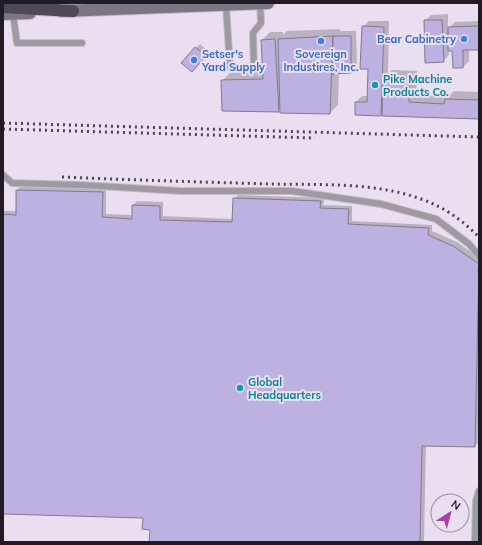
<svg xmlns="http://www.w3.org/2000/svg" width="482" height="545" viewBox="0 0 482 545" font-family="Mulish,sans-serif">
  <rect width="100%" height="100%" fill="#e9dff1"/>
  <path fill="#0003" d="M 448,14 L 448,29 L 455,22 L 479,21 L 479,49 L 469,49 L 469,61 L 463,67 L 453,50 L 449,50 L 449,55 L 443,61 L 425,21 L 431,15 Z
    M 369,21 L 389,21 L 388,74 L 392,70 L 417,71 L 416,95 L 449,96 L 454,91 L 479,92 L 479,118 L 383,112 L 381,115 L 356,102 L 362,96 L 368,96 L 369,68 L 363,27 Z
    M 340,29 L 340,31 L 356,31 L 357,66 L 351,72 L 339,73 L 338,105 L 330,113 L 281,108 L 278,111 L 222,81 L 230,73 L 264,71 L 262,40 L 270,32 L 283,32 L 283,35 L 287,31 Z
    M 200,44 L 209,52 L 192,71 L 183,63 Z
    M 21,186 L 106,188 L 106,214 L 133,215 L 133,205 L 137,201 L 163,202 L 163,216 L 233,219 L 234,199 L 238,195 L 325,198 L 323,205 L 352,206 L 352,221 L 432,225 L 432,231 L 457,242 L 479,258 L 479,442 L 475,446 L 426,445 L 424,542 L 150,542 L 151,529 L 144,517 L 3,513 L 3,211 L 17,211 L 17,190 Z"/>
  <path fill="#bdb1e2" stroke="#7f7b8d" d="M 424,20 L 442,20 L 444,62 L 425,63 Z
    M 362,26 L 384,27 L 381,116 L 355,115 L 355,102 L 367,102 L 368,69 L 360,69 Z
    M 479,26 L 479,50 L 463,50 L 463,68 L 453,68 L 452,51 L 448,51 L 448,27 Z
    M 333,36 L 330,114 L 280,113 L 278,39 Z
    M 333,36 L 351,36 L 351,73 L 332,74 Z
    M 275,39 L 279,112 L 222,111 L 221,80 L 263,79 L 261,40 Z
    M 195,47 L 206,56 L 192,72 L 181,63 Z
    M 383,78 L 409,78 L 409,102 L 444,104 L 445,99 L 479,100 L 479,119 L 382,116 Z
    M 16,190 L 103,192 L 102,217 L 132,219 L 132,205 L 160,206 L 160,220 L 232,222 L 233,198 L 321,201 L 320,208 L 349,209 L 348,224 L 429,228 L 428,235 L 453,246 L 479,264 L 475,447 L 422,446 L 420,542 L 149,542 L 150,530 L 142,529 L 143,518 L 3,514 L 3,214 L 16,215 Z"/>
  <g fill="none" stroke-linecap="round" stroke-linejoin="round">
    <defs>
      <path id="lane" d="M 226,5 L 230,68 L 254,67 L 253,33 L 261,23 L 260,3
        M 13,14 L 17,43 L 82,43
        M 3,175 L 12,183 L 82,185 L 181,191 L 292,191 L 381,204 L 436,219 L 469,244 L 479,256
        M 475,542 L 476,501 L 479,491"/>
      <path id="secondary" d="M 62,11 L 268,3
        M 3,14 L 30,13"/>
      <path id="highway" d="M 3,7 L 73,11"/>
    </defs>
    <use href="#lane" stroke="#c5bccc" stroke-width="8"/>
    <use href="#secondary" stroke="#c5bccc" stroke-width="14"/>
    <use href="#highway" stroke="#c5bccc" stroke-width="14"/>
    <use href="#lane" stroke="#9e9aa1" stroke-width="6"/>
    <use href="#secondary" stroke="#7d7682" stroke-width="12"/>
    <use href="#highway" stroke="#514857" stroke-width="12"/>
    <path stroke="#4b454f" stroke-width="3" stroke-dasharray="2 4" stroke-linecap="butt" d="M 3,123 L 479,137
      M 3,129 L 315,138
      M 62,177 C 132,180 201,182 271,184 C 321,185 374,182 421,199 C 444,207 462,220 479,237
      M 479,270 L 479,271"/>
  </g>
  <g fill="#3f7fe0" stroke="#e9dff1" stroke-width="1.5">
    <circle cx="464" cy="39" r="4"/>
    <circle cx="321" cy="41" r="4"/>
    <circle cx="194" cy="60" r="4"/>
  </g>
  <g fill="#0f9aa8" stroke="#e9dff1" stroke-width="1.5">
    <circle cx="375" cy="85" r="4"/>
    <circle cx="240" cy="388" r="4"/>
  </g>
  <g text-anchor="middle" stroke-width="4" stroke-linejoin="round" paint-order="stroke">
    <g font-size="11" font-weight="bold" fill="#366cbe" stroke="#e9dff1" text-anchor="end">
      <text x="456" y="43">Bear Cabinetry</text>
      <text x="202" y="58" text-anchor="start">Setser's<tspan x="202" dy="13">Yard Supply</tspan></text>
      <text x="321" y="58" text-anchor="middle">Sovereign<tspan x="321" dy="13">Industires, Inc.</tspan></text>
    </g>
    <g font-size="11" font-weight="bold" fill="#0d838f" stroke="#e9dff1" text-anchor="start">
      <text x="383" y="83">Pike Machine<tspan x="383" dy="13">Products Co.</tspan></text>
      <text x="248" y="386">Global<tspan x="248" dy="13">Headquarters</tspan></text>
    </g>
  </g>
  <rect width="482" height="545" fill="none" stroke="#201c23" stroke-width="8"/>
  <g transform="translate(450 513) rotate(36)"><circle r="19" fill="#e9dff1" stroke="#99919f"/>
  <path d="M0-3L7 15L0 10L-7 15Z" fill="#a941a3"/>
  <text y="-6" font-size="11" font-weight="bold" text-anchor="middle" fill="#201c23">N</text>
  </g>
</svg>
